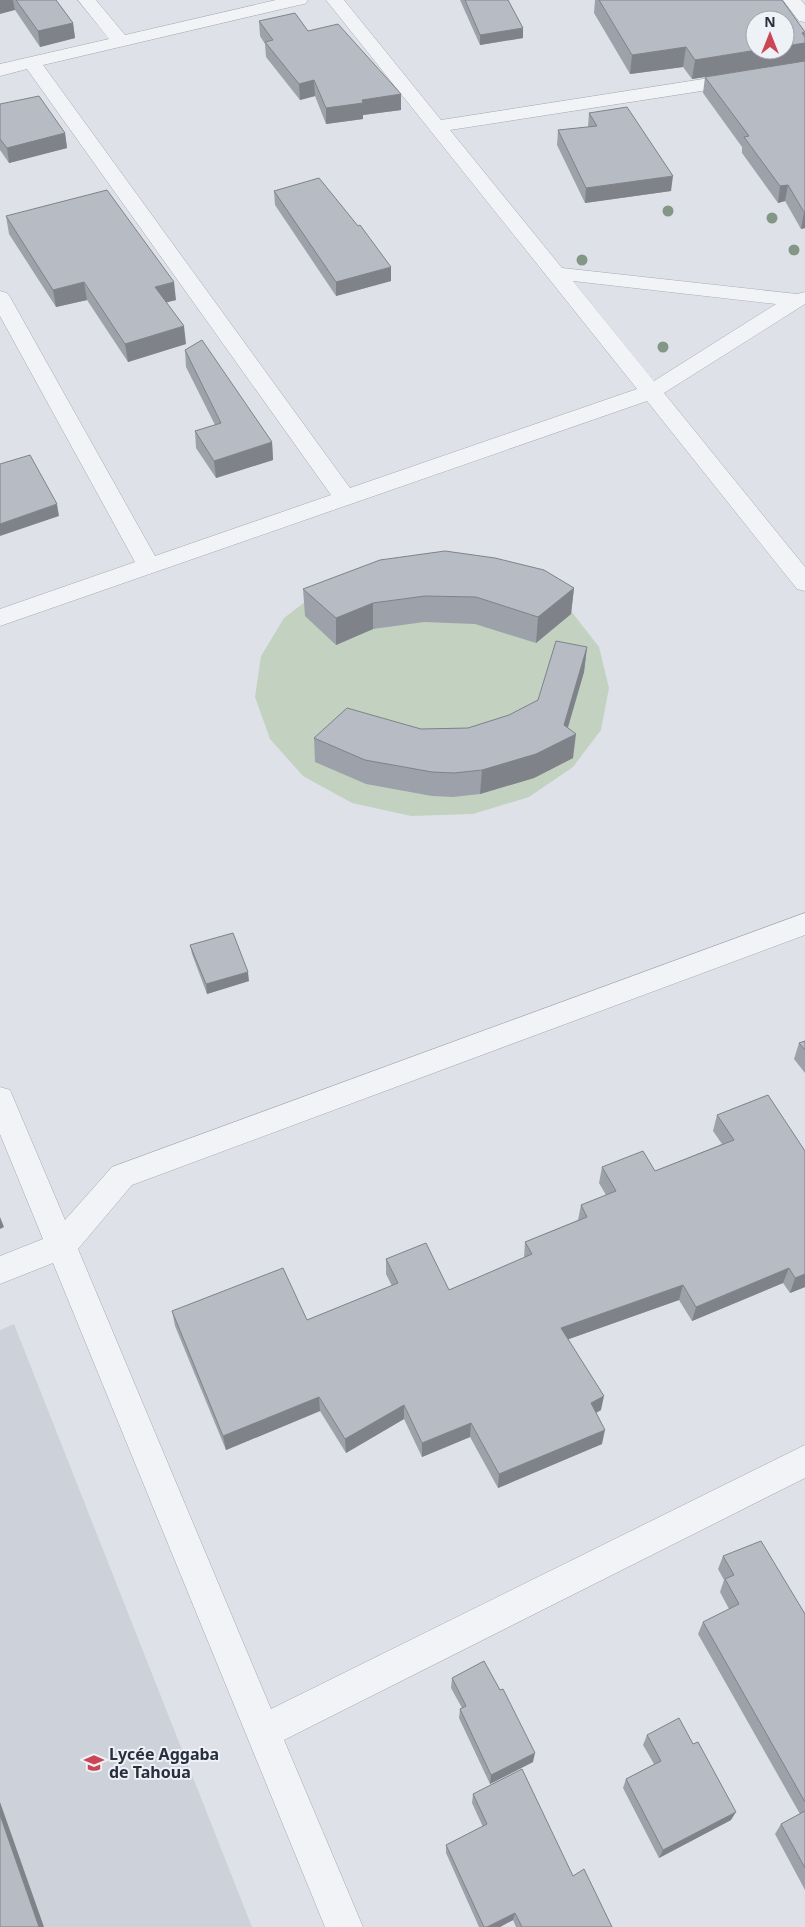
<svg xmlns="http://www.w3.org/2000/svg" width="805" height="1927" viewBox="0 0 805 1927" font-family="'Noto Sans',sans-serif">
  <rect width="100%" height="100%" fill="#dee2e8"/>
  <path fill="#cdd1d9" d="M 14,1324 L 83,1499 L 252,1927 L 0,1927 L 0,1330 Z"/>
  <path fill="#c3d1c0" d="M 531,584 L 571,611 L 599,647 L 609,688 L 601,730 L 573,767 L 529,797 L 473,814 L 411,816 L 352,803 L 303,776 L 270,739 L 255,697 L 261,656 L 284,618 L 323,588 Z"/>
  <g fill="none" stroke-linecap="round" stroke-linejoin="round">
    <defs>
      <path id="minor" d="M 78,0 L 96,0 L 125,35 L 276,0 L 308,0 L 305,4 L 299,5 L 43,65 L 350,488 L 637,389 L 326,0 L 344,0 L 441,120 L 805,63 L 805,75 L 450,130 L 562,268 L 797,294 L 805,292 L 805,304 L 664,393 L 805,567 L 805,591 L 797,589 L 647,401 L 0,626 L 0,609 L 135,562 L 0,316 L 0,291 L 7,293 L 10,297 L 155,556 L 331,495 L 27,69 L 0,76 L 0,64 L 109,39 ZM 573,281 L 776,304 L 654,381 Z
        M 783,0 L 801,0 L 805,5 L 805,22 L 799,21 Z
        M 805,913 L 805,935 L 132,1185 L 78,1249 L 271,1709 L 805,1445 L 805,1478 L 284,1740 L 363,1927 L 325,1927 L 53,1263 L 0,1284 L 0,1256 L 43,1239 L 0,1134 L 0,1087 L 10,1090 L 65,1220 L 112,1167 Z"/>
    </defs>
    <use href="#minor" stroke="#a4a9b2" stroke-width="1"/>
    <use href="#minor" fill="#f1f3f6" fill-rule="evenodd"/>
  </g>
  <g fill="#849786">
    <circle cx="668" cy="211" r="5.5"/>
    <circle cx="772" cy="218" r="5.5"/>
    <circle cx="794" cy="250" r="5.5"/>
    <circle cx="582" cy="260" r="5.5"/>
    <circle cx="663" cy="347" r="5.5"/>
  </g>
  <path fill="#9da1a9" d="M 0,0 L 56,0 L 73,23 L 75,38 L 40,47 L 15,10 Z
    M 460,0 L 508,0 L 523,38 L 480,45 Z
    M 595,0 L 782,0 L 805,36 L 805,228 L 801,229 L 785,201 L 778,203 L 742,153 L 742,147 L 703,93 L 705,77 L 692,79 L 683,67 L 630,74 L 594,13 Z
    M 259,21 L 308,31 L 401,110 L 363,115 L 363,119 L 326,124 L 315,96 L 300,100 L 266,57 L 265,44 L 260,36 Z
    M 0,104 L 65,133 L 67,148 L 9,163 L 0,150 Z
    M 589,113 L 671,191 L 585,203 L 557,145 L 558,130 L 588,127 Z
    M 274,191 L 391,281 L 336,296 L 275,205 Z
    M 6,216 L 176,300 L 166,302 L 186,344 L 128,362 L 87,300 L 56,307 L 9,234 Z
    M 185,350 L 272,442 L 273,460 L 216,478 L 196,448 L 195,431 L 215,425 L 186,367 Z
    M 574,588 L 571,614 L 536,643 L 475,624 L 424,622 L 373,629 L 336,645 L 305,616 L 303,589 Z
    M 587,647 L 584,672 L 568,728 L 573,758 L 534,778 L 480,794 L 453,797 L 432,796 L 366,784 L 315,762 L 314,738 L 421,729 L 468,728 L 509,715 L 538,700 Z
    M 190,945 L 249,981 L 207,994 L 192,954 Z
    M 805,1041 L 805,1073 L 794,1059 L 799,1043 Z
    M 768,1095 L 805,1287 L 790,1293 L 783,1283 L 692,1321 L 679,1300 L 568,1339 L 601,1410 L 596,1413 L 602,1444 L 498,1488 L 470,1437 L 422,1457 L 404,1419 L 346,1453 L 320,1411 L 226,1450 L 175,1326 L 172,1311 L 307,1320 L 392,1286 L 386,1274 L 386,1259 L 449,1290 L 524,1258 L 525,1242 L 578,1220 L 581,1205 L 606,1195 L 599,1183 L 602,1167 L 655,1171 L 722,1144 L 713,1131 L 717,1115 Z
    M 723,1556 L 805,1614 L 805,1890 L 775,1834 L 781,1824 L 800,1814 L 698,1634 L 703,1622 L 729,1609 L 720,1592 L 724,1580 L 718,1569 Z
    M 452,1678 L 500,1690 L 533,1762 L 490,1784 L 459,1718 L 460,1709 L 462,1708 L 451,1688 Z
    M 647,1735 L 731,1820 L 659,1858 L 623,1788 L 626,1779 L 654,1764 L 643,1745 Z
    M 473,1794 L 573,1876 L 612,1927 L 516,1927 L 513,1920 L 500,1927 L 479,1927 L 446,1853 L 446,1845 L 483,1827 L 472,1803 Z"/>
  <path fill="#7f8389" d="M 0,0 L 13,0 L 15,10 L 0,14 Z
    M 73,23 L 75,38 L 40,47 L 38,31 Z
    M 523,28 L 523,38 L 480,45 L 480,35 Z
    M 802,33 L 805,33 L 803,43 L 805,43 L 805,61 L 692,79 L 695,60 L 757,50 L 785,50 L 785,46 Z
    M 686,47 L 683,67 L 630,74 L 632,55 Z
    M 314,80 L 315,96 L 300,100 L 299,84 Z
    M 401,94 L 401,110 L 363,115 L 363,119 L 326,124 L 326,108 L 362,100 Z
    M 65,133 L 67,148 L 9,163 L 7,148 Z
    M 673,176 L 671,191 L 585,203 L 586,188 Z
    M 788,185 L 785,201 L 778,203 L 780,186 Z
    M 804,212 L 805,212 L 805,228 L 801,229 Z
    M 391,267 L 391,281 L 336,296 L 336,282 Z
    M 84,282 L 87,300 L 56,307 L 53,290 Z
    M 174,282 L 176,300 L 157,305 L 155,287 Z
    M 184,326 L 186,344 L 128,362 L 125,344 Z
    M 272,442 L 273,460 L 216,478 L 214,461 Z
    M 57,504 L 59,516 L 0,536 L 0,524 Z
    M 574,588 L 571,614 L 536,643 L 538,617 Z
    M 373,603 L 373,629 L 336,645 L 336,618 Z
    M 587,647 L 584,672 L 564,740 L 576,734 L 573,758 L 534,778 L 480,794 L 482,770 L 564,725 Z
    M 248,972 L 249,981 L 207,994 L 206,984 Z
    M 0,1217 L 4,1227 L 0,1229 Z
    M 789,1268 L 783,1283 L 692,1321 L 696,1307 Z
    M 805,1274 L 805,1287 L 790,1293 L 795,1278 Z
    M 683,1285 L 679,1300 L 558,1343 L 561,1328 Z
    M 604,1396 L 601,1410 L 588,1417 L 591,1403 Z
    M 319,1397 L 320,1411 L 226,1450 L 223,1436 Z
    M 404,1405 L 404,1419 L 346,1453 L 345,1439 Z
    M 471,1423 L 470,1437 L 422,1457 L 422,1443 Z
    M 605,1430 L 602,1444 L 498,1488 L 499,1474 Z
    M 535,1753 L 533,1762 L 490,1784 L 491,1775 Z
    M 0,1802 L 44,1927 L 39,1927 L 0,1815 Z
    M 736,1812 L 731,1820 L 659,1858 L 663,1850 Z
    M 515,1913 L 513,1920 L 500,1927 L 487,1927 Z"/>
  <path fill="#b6bbc4" stroke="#7f8389" d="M 16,0 L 56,0 L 73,23 L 38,31 Z
    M 465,0 L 508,0 L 523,28 L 480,35 Z
    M 599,0 L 782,0 L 805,32 L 802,33 L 805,37 L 805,43 L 785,46 L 785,20 L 755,20 L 755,50 L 757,50 L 695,60 L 686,47 L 632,55 Z
    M 295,13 L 308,31 L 338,24 L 401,94 L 362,100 L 363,103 L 326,108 L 314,80 L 299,84 L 265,42 L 273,40 L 259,21 Z
    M 805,61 L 805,212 L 804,212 L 788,185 L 780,186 L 744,137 L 749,136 L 705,77 Z
    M 39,96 L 65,133 L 7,148 L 0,139 L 0,104 Z
    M 627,107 L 673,176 L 586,188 L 558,130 L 597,126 L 589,113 Z
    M 319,178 L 358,226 L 360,225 L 391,267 L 336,282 L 274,191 Z
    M 107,190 L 174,282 L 155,287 L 184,326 L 125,344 L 84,282 L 53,290 L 6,216 Z
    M 202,340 L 272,442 L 214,461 L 195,431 L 221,423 L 185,350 Z
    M 30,455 L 57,504 L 0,524 L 0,464 Z
    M 445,551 L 495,558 L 544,570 L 574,588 L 538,617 L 476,597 L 425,596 L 373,603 L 336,618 L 303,589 L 380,560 Z
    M 556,641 L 587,647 L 564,725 L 576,734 L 536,754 L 482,770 L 454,773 L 432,772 L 365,760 L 314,738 L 347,708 L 421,729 L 468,728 L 509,715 L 538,700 Z
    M 233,933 L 248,972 L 206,984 L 190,945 Z
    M 805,1041 L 805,1050 L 799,1043 Z
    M 768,1095 L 805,1151 L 805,1274 L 795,1278 L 789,1268 L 696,1307 L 683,1285 L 561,1328 L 604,1396 L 591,1403 L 605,1430 L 499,1474 L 471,1423 L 422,1443 L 404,1405 L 345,1439 L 319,1397 L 223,1436 L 172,1311 L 283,1268 L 307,1320 L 398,1283 L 386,1259 L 426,1243 L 449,1290 L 532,1254 L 525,1242 L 587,1217 L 581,1205 L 616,1191 L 602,1167 L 643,1151 L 655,1171 L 734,1140 L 717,1115 Z
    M 761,1541 L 805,1614 L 805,1802 L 703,1622 L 739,1604 L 725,1579 L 734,1575 L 723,1556 Z
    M 484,1661 L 500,1690 L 503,1689 L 535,1753 L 491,1775 L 460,1709 L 466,1706 L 452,1678 Z
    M 679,1718 L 693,1744 L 698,1742 L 736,1812 L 663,1850 L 626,1779 L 661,1761 L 647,1735 Z
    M 522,1769 L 573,1876 L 584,1869 L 612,1927 L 522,1927 L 515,1913 L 487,1927 L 484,1927 L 446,1845 L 487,1824 L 473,1794 Z
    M 805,1811 L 805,1868 L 781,1824 Z
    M 0,1815 L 39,1927 L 0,1927 Z"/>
  <defs>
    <symbol id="school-bare" viewBox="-9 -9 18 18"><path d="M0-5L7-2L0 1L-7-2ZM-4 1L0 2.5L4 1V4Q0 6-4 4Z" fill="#cb4554" stroke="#eef1f5" stroke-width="2.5" paint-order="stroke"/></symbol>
  </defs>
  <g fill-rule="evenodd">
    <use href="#school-bare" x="80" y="1749" width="28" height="28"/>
  </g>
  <g text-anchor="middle" stroke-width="4" stroke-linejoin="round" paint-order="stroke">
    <g font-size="16" font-weight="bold" fill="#282f3e" stroke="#eef1f5" text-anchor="start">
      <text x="109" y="1760">Lycée Aggaba<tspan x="109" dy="18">de Tahoua</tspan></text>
    </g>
  </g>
  <g transform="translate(770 35)"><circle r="24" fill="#eef1f5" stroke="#9fa3ac"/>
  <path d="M0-4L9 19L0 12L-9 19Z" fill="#cb4554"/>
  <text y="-8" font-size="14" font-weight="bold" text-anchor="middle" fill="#282f3e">N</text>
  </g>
</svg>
